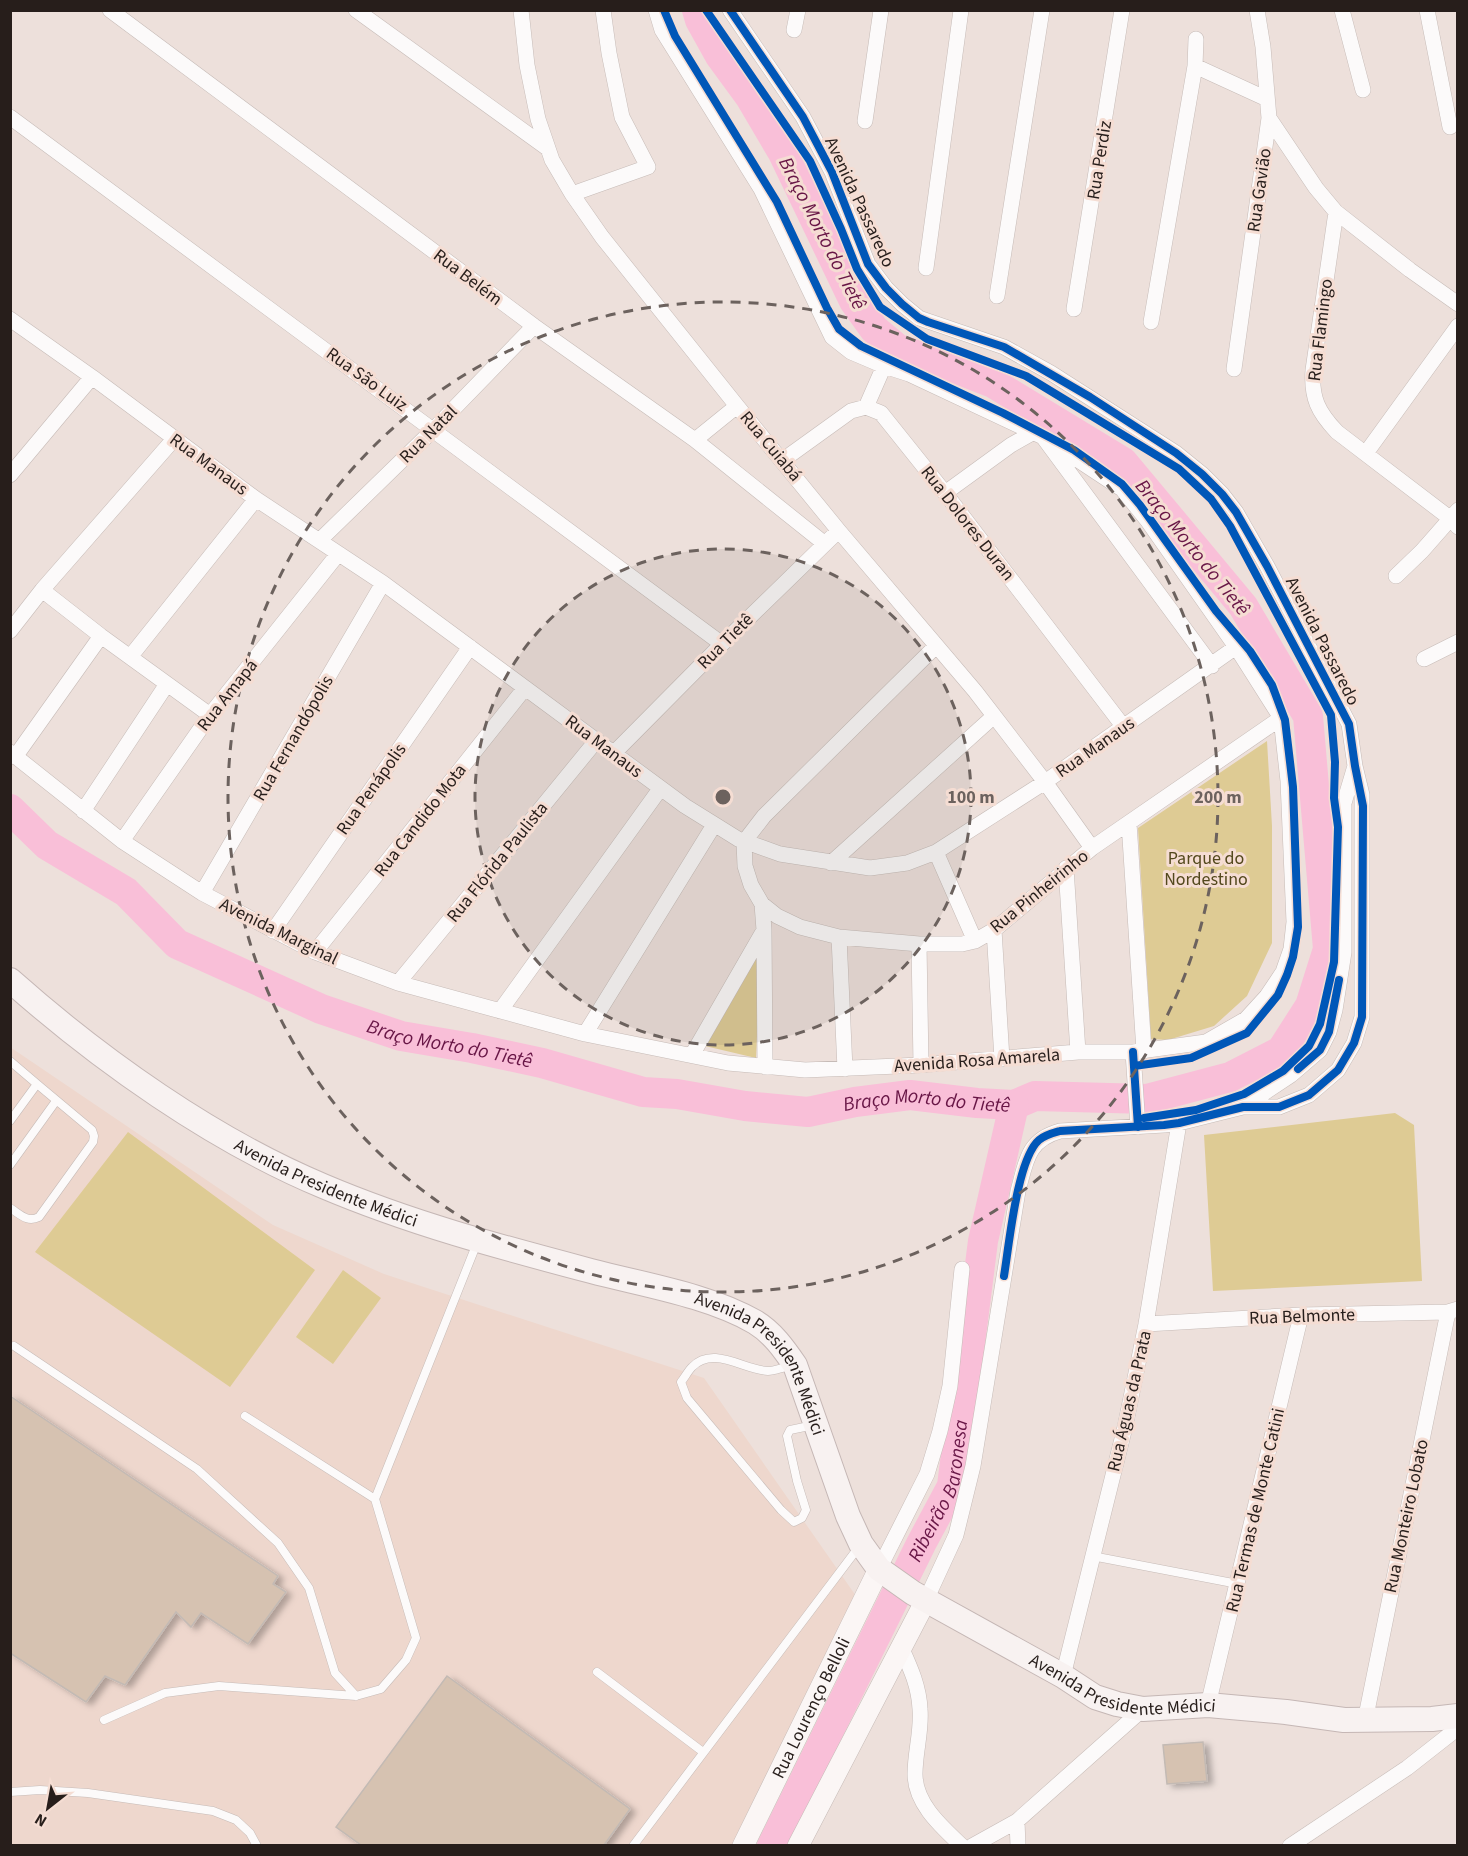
<svg xmlns="http://www.w3.org/2000/svg" width="1468" height="1856" viewBox="0 0 1468 1856" font-family="'Source Sans 3',sans-serif">
  <defs>
    <filter id="shadow"><feDropShadow dx="5.5" dy="3" stdDeviation="3" flood-color="#0004"/></filter>
  </defs>
  <rect width="100%" height="100%" fill="#ede0db"/>
  <path fill="#eed7cd" d="M 10,1047 L 273,1225 L 384,1274 L 704,1378 L 856,1596 L 733,1845 L 11,1845 Z"/>
  <path fill="#decb94" d="M 1267,741 L 1272,826 L 1272,943 L 1247,996 L 1214,1026 L 1168,1040 L 1151,1039 L 1138,828 Z
    M 761,947 L 756,1058 L 705,1046 Z
    M 1395,1113 L 1414,1125 L 1422,1281 L 1213,1291 L 1204,1135 Z
    M 128,1132 L 315,1270 L 230,1387 L 35,1252 Z
    M 343,1270 L 381,1298 L 333,1364 L 296,1337 Z"/>
  <g fill="none" stroke-linecap="round" stroke-linejoin="round">
    <g stroke="#f9bfd8" stroke-width="30">
      <path id="s1" d="M 10,809 L 47,845 L 126,892 L 177,944 L 321,1009 L 401,1036 L 472,1048 L 542,1063 L 643,1092 L 677,1094 L 745,1106 L 808,1112 L 855,1102 L 910,1095 L 977,1103 L 1014,1105 L 1035,1096 L 1147,1099 L 1230,1077 L 1281,1051 L 1310,1006 L 1328,949 L 1308,716 L 1243,606 L 1123,462 L 993,383 L 947,365 L 898,349 L 874,329 L 854,301 L 783,153 L 750,97 L 720,56 L 700,20 L 697,10"/>
      <path id="s2" d="M 772,1846 L 921,1544 L 952,1486 L 983,1241 L 1014,1105"/>
    </g>
  </g>
  <path fill="#d6c2b1" stroke="#c3bab4" stroke-width="1.5" filter="url(#shadow)" d="M 10,1396 L 278,1576 L 273,1584 L 286,1592 L 248,1644 L 201,1613 L 191,1627 L 176,1612 L 125,1685 L 105,1676 L 86,1702 L 10,1653 Z
    M 447,1676 L 630,1809 L 604,1845 L 361,1845 L 336,1827 Z
    M 1203,1742 L 1207,1781 L 1167,1784 L 1163,1745 Z"/>
  <g fill="none" stroke-linecap="round" stroke-linejoin="round">
    <defs>
      <path id="lane" d="M 10,1061 L 37,1084 L 10,1121
        M 10,1165 L 56,1101
        M 10,1208 C 20,1214 27,1223 39,1217 L 93,1142 L 94,1136 L 92,1130 L 37,1084
        M 14,1346 L 197,1469 L 278,1543 L 309,1588 L 335,1673 L 356,1696
        M 791,1366 C 783,1367 775,1371 768,1371 C 744,1370 713,1345 692,1367 C 688,1371 685,1377 681,1382 L 687,1398 L 781,1510 L 794,1522 L 802,1518 L 806,1510 L 797,1481 L 787,1436 L 790,1430 L 814,1425
        M 245,1416 L 375,1499
        M 1092,1556 L 1238,1584
        M 597,1672 L 703,1752
        M 104,1720 L 165,1693 L 219,1686 L 356,1696 L 381,1689 L 406,1660 L 416,1638 L 375,1499 L 477,1243
        M 10,1792 L 40,1790 L 88,1793 L 213,1811 L 236,1820 L 250,1833 L 257,1846
        M 633,1846 L 858,1548"/>
      <path id="street" d="M 110,10 L 534,326 L 695,440 L 825,544
        M 356,10 L 547,148
        M 521,10 L 527,65 L 538,119 L 552,160 L 572,194 L 602,237 L 737,406 L 839,531 L 975,691 L 1045,782 L 1092,848
        M 656,10 L 662,30 L 761,189 L 832,337 L 851,352 L 884,366
        M 730,10 L 803,117 L 832,172 L 868,264 L 886,288 L 902,304 L 919,318 L 1004,347 L 1051,373 L 1176,453 L 1202,474 L 1222,494 L 1236,512 L 1267,566 L 1349,724 L 1355,766 L 1362,795 L 1362,1017 L 1354,1043 L 1338,1070 L 1309,1095 L 1279,1107 L 1243,1107 L 1179,1123 L 1164,1125 L 1060,1131 C 1027,1140 1026,1162 1018,1191 L 973,1466 L 956,1535 L 926,1600
        M 1342,10 L 1363,90
        M 1427,10 L 1450,127
        M 794,30 L 798,10
        M 1195,66 L 1267,99
        M 10,117 L 722,644
        M 1269,118 L 1316,188 L 1336,212 L 1410,270 L 1458,304
        M 865,121 L 881,10
        M 572,194 L 648,167 L 622,117 L 609,53 L 603,10
        M 1336,212 L 1313,370 C 1311,398 1318,412 1337,432 L 1451,519 L 1458,527
        M 926,268 L 961,10
        M 997,296 L 1042,10
        M 1074,309 L 1122,10
        M 10,319 L 92,377 L 256,499 L 383,583 L 685,806 L 738,839 L 780,854 L 870,868 L 907,863 L 936,852 L 1045,782 L 1236,647
        M 1151,322 L 1195,66 L 1196,39
        M 1234,369 L 1269,118 L 1263,47 L 1257,10
        M 866,407 L 884,366 L 909,374 L 1043,437 L 1212,666
        M 695,440 L 737,406
        M 1366,453 L 1458,326
        M 783,460 L 851,411 L 866,407 L 881,413 L 945,493 L 1123,726
        M 10,475 L 92,377
        M 945,493 L 1011,445 L 1034,432
        M 320,540 L 434,429 L 534,326
        M 1396,576 L 1422,551 L 1458,510
        M 42,590 L 101,636 L 210,715
        M 10,631 L 42,590 L 174,439
        M 936,646 L 764,816 L 744,842 L 745,866 L 751,885 L 762,904 L 777,916 L 800,927 L 839,937 L 919,944 L 962,944 L 975,941 L 994,930 L 1092,848 L 1281,718
        M 130,657 L 256,499
        M 1424,659 L 1458,642
        M 10,752 L 122,841 L 202,893 L 315,952 L 398,983 L 585,1034 L 728,1063 L 805,1070 L 921,1065 L 1078,1052 L 1133,1052 L 1206,1042 L 1246,1019 L 1267,996 L 1283,972 L 1291,949 L 1294,922 L 1288,781 L 1281,718 L 1236,647 L 1147,520 L 1122,489 L 1066,452 L 1050,446
        M 613,754 L 722,644 L 832,537
        M 15,757 L 101,636
        M 83,811 L 167,684
        M 1129,823 L 1144,1051
        M 122,841 L 210,715 L 338,554
        M 936,852 L 975,941
        M 831,863 L 994,716
        M 1066,868 L 1078,1052
        M 202,893 L 383,583
        M 762,904 L 764,930 L 765,1067
        M 994,930 L 1002,1059
        M 273,931 L 470,647
        M 839,937 L 845,1069
        M 919,944 L 921,1065
        M 315,952 L 525,688
        M 398,983 L 596,741
        M 500,1011 L 660,789
        M 585,1034 L 714,825
        M 1133,1052 L 1138,1127
        M 692,1055 L 764,930
        M 1243,1107 L 1291,1075 L 1320,1050 L 1329,1032 L 1335,1010 L 1344,952 L 1344,803 L 1355,766
        M 1146,1324 L 1301,1315 L 1448,1312 L 1458,1309
        M 879,1569 L 927,1474 L 940,1431 L 950,1386 L 962,1269
        M 901,1647 C 910,1667 919,1686 920,1709 C 922,1730 915,1752 915,1774 C 915,1804 942,1827 962,1846
        M 1063,1676 L 1125,1427 L 1146,1324 L 1179,1123
        M 1208,1705 L 1301,1315
        M 1365,1721 L 1448,1312
        M 1017,1821 L 1018,1846
        M 972,1846 L 1017,1821 L 1143,1709
        M 1290,1846 L 1407,1768 L 1458,1728"/>
      <g id="secondary">
        <path id="s3" d="M 743,1846 L 879,1569"/>
        <path d="M 798,1846 L 926,1600"/>
      </g>
      <g id="primary">
        <path id="s4" d="M 10,980 C 100,1060 213,1140 323,1186 C 410,1223 500,1247 591,1271 C 644,1285 708,1295 755,1322 C 772,1332 784,1349 795,1365 L 848,1516 L 861,1544 L 879,1569 L 913,1593 L 1063,1676 L 1095,1697 L 1117,1704 L 1143,1709 L 1208,1705 L 1286,1712 L 1344,1720 L 1432,1719 L 1458,1716"/>
      </g>
    </defs>
    <use href="#lane" stroke="#c6bbb7" stroke-width="9"/>
    <use href="#street" stroke="#c6bbb7" stroke-width="16"/>
    <use href="#secondary" stroke="#c6bbb7" stroke-width="22"/>
    <use href="#primary" stroke="#c5b7b5" stroke-width="26"/>
    <use href="#lane" stroke="#fcfafa" stroke-width="8"/>
    <use href="#street" stroke="#fcfafa" stroke-width="15"/>
    <use href="#secondary" stroke="#fbf6f5" stroke-width="21"/>
    <use href="#primary" stroke="#f8f2f1" stroke-width="24"/>
    <defs>
      <path id="cycleway" d="M 664,10 L 675,36 L 777,202 L 827,308 L 839,329 L 861,346 L 1003,413 L 1074,450 L 1122,484 L 1140,505 L 1216,611 L 1250,651 L 1272,685 L 1285,720 L 1293,787 L 1298,927 L 1293,957 L 1287,975 L 1278,995 L 1247,1033 L 1191,1058 L 1134,1066
        M 706,10 L 810,161 L 841,229 L 857,269 L 880,307 L 927,339 L 1026,376 L 1179,469 L 1211,499 L 1230,526 L 1331,715 L 1335,762 L 1334,798 L 1338,827 L 1334,962 L 1320,1024 L 1309,1046 L 1283,1071 L 1244,1094 L 1196,1110 L 1144,1118
        M 730,10 L 803,117 L 832,172 L 868,264 L 886,288 L 902,304 L 919,318 L 928,322 L 1004,347 L 1090,397 L 1176,453 L 1202,474 L 1222,494 L 1236,512 L 1267,566 L 1349,724 L 1355,766 L 1363,806 L 1362,1017 L 1354,1043 L 1338,1070 L 1309,1095 L 1279,1107 L 1243,1107 L 1179,1123 L 1164,1125 L 1060,1131 C 1053,1133 1045,1135 1039,1140 C 1017,1159 1009,1246 1004,1276
        M 1133,1052 L 1138,1127
        M 1298,1069 L 1320,1050 L 1329,1032 L 1339,980"/>
    </defs>
    <use href="#cycleway" stroke="#f5ddd3" stroke-width="11"/>
    <use href="#cycleway" stroke="#0057b8" stroke-width="8"/>
  </g>
  <circle cx="723" cy="797" r="248" fill="#6c625e" fill-opacity=".12"/>
  <g fill="none" stroke="#6c625e" stroke-width="3" stroke-dasharray="10 8">
    <circle cx="723" cy="797" r="248"/>
    <circle cx="723" cy="797" r="495"/>
  </g>
  <g text-anchor="middle" stroke-width="6" stroke-linejoin="round" paint-order="stroke">
    <g font-size="18" fill="#271e1b" stroke="#f5ddd3">
      <text transform="translate(1099 160) rotate(-81)" y="6">Rua Perdiz</text>
      <text transform="translate(1259 190) rotate(-82)" y="6">Rua Gavião</text>
      <text transform="translate(860 202) rotate(65)" y="6">Avenida Passaredo</text>
      <text transform="translate(468 277) rotate(37)" y="6">Rua Belém</text>
      <text transform="translate(1320 330) rotate(-83)" y="6">Rua Flamingo</text>
      <text transform="translate(367 379) rotate(36)" y="6">Rua São Luiz</text>
      <text transform="translate(428 434) rotate(-45)" y="6">Rua Natal</text>
      <text transform="translate(771 446) rotate(50)" y="6">Rua Cuiabá</text>
      <text transform="translate(209 464) rotate(36)" y="6">Rua Manaus</text>
      <text transform="translate(968 523) rotate(52)" y="6">Rua Dolores Duran</text>
      <text transform="translate(725 641) rotate(-45)" y="6">Rua Tietê</text>
      <text transform="translate(1323 641) rotate(63)" y="6">Avenida Passaredo</text>
      <text transform="translate(227 695) rotate(-52)" y="6">Rua Amapá</text>
      <text transform="translate(293 738) rotate(-60)" y="6">Rua Fernandópolis</text>
      <text transform="translate(604 746) rotate(37)" y="6">Rua Manaus</text>
      <text transform="translate(1095 747) rotate(-35)" y="6">Rua Manaus</text>
      <text transform="translate(371 789) rotate(-55)" y="6">Rua Penápolis</text>
      <text transform="translate(420 820) rotate(-52)" y="6">Rua Candido Mota</text>
      <text transform="translate(497 862) rotate(-51)" y="6">Rua Flórida Paulista</text>
      <text transform="translate(1039 891) rotate(-39)" y="6">Rua Pinheirinho</text>
      <text transform="translate(279 931) rotate(26)" y="6">Avenida Marginal</text>
      <text transform="translate(977 1060) rotate(-4)" y="6">Avenida Rosa Amarela</text>
      <text dy="6" stroke="none"><textPath href="#s4" startOffset="378">Avenida Presidente Médici</textPath></text>
      <text transform="translate(1302 1316) rotate(-2)" y="6">Rua Belmonte</text>
      <text dy="6" stroke="none"><textPath href="#s4" startOffset="864">Avenida Presidente Médici</textPath></text>
      <text transform="translate(1129 1401) rotate(-77)" y="6">Rua Águas da Prata</text>
      <text transform="translate(1255 1510) rotate(-77)" y="6">Rua Termas de Monte Catini</text>
      <text transform="translate(1406 1516) rotate(-78)" y="6">Rua Monteiro Lobato</text>
      <text dy="6" stroke="none"><textPath href="#s4" startOffset="1386">Avenida Presidente Médici</textPath></text>
      <text dy="6" stroke="none"><textPath href="#s3" startOffset="154">Rua Lourenço Belloli</textPath></text>
    </g>
    <g font-size="18" fill="#53481d" stroke="#f5ddd3">
      <text x="1206" y="864">Parque do<tspan x="1206" dy="21">Nordestino</tspan></text>
    </g>
    <g font-size="20" font-style="italic" fill="#681646" stroke="#f5ddd3">
      <text transform="translate(823 233) rotate(63)" y="7">Braço Morto do Tietê</text>
      <text transform="translate(1193 547) rotate(51)" y="7">Braço Morto do Tietê</text>
      <text dy="7" stroke="none"><textPath href="#s1" startOffset="508">Braço Morto do Tietê</textPath></text>
      <text dy="7" stroke="none"><textPath href="#s1" startOffset="994">Braço Morto do Tietê</textPath></text>
      <text dy="7" stroke="none"><textPath href="#s2" startOffset="394">Ribeirão Baronesa</textPath></text>
    </g>
  </g>
  <circle cx="723" cy="797" r="9" fill="#6c625e" stroke="#f5ddd3" stroke-width="3"/>
  <g font-size="18" text-anchor="middle" font-weight="bold" fill="#6c625e" stroke="#f5ddd3" stroke-width="6" stroke-linejoin="round" paint-order="stroke">
    <text x="971" y="803">100 m</text>
    <text x="1218" y="803">200 m</text>
  </g>
  <rect width="1468" height="1856" fill="none" stroke="#271e1b" stroke-width="24"/>
  <g transform="translate(48 1808) rotate(211)" stroke="#f5ddd3" stroke-width="4.5" paint-order="stroke">
  <path d="M0-4.5L10 22L0 15L-10 22Z" fill="#271e1b"/>
  <text y="-9" font-size="16" font-weight="bold" text-anchor="middle" fill="#271e1b">N</text>
  </g>
</svg>
